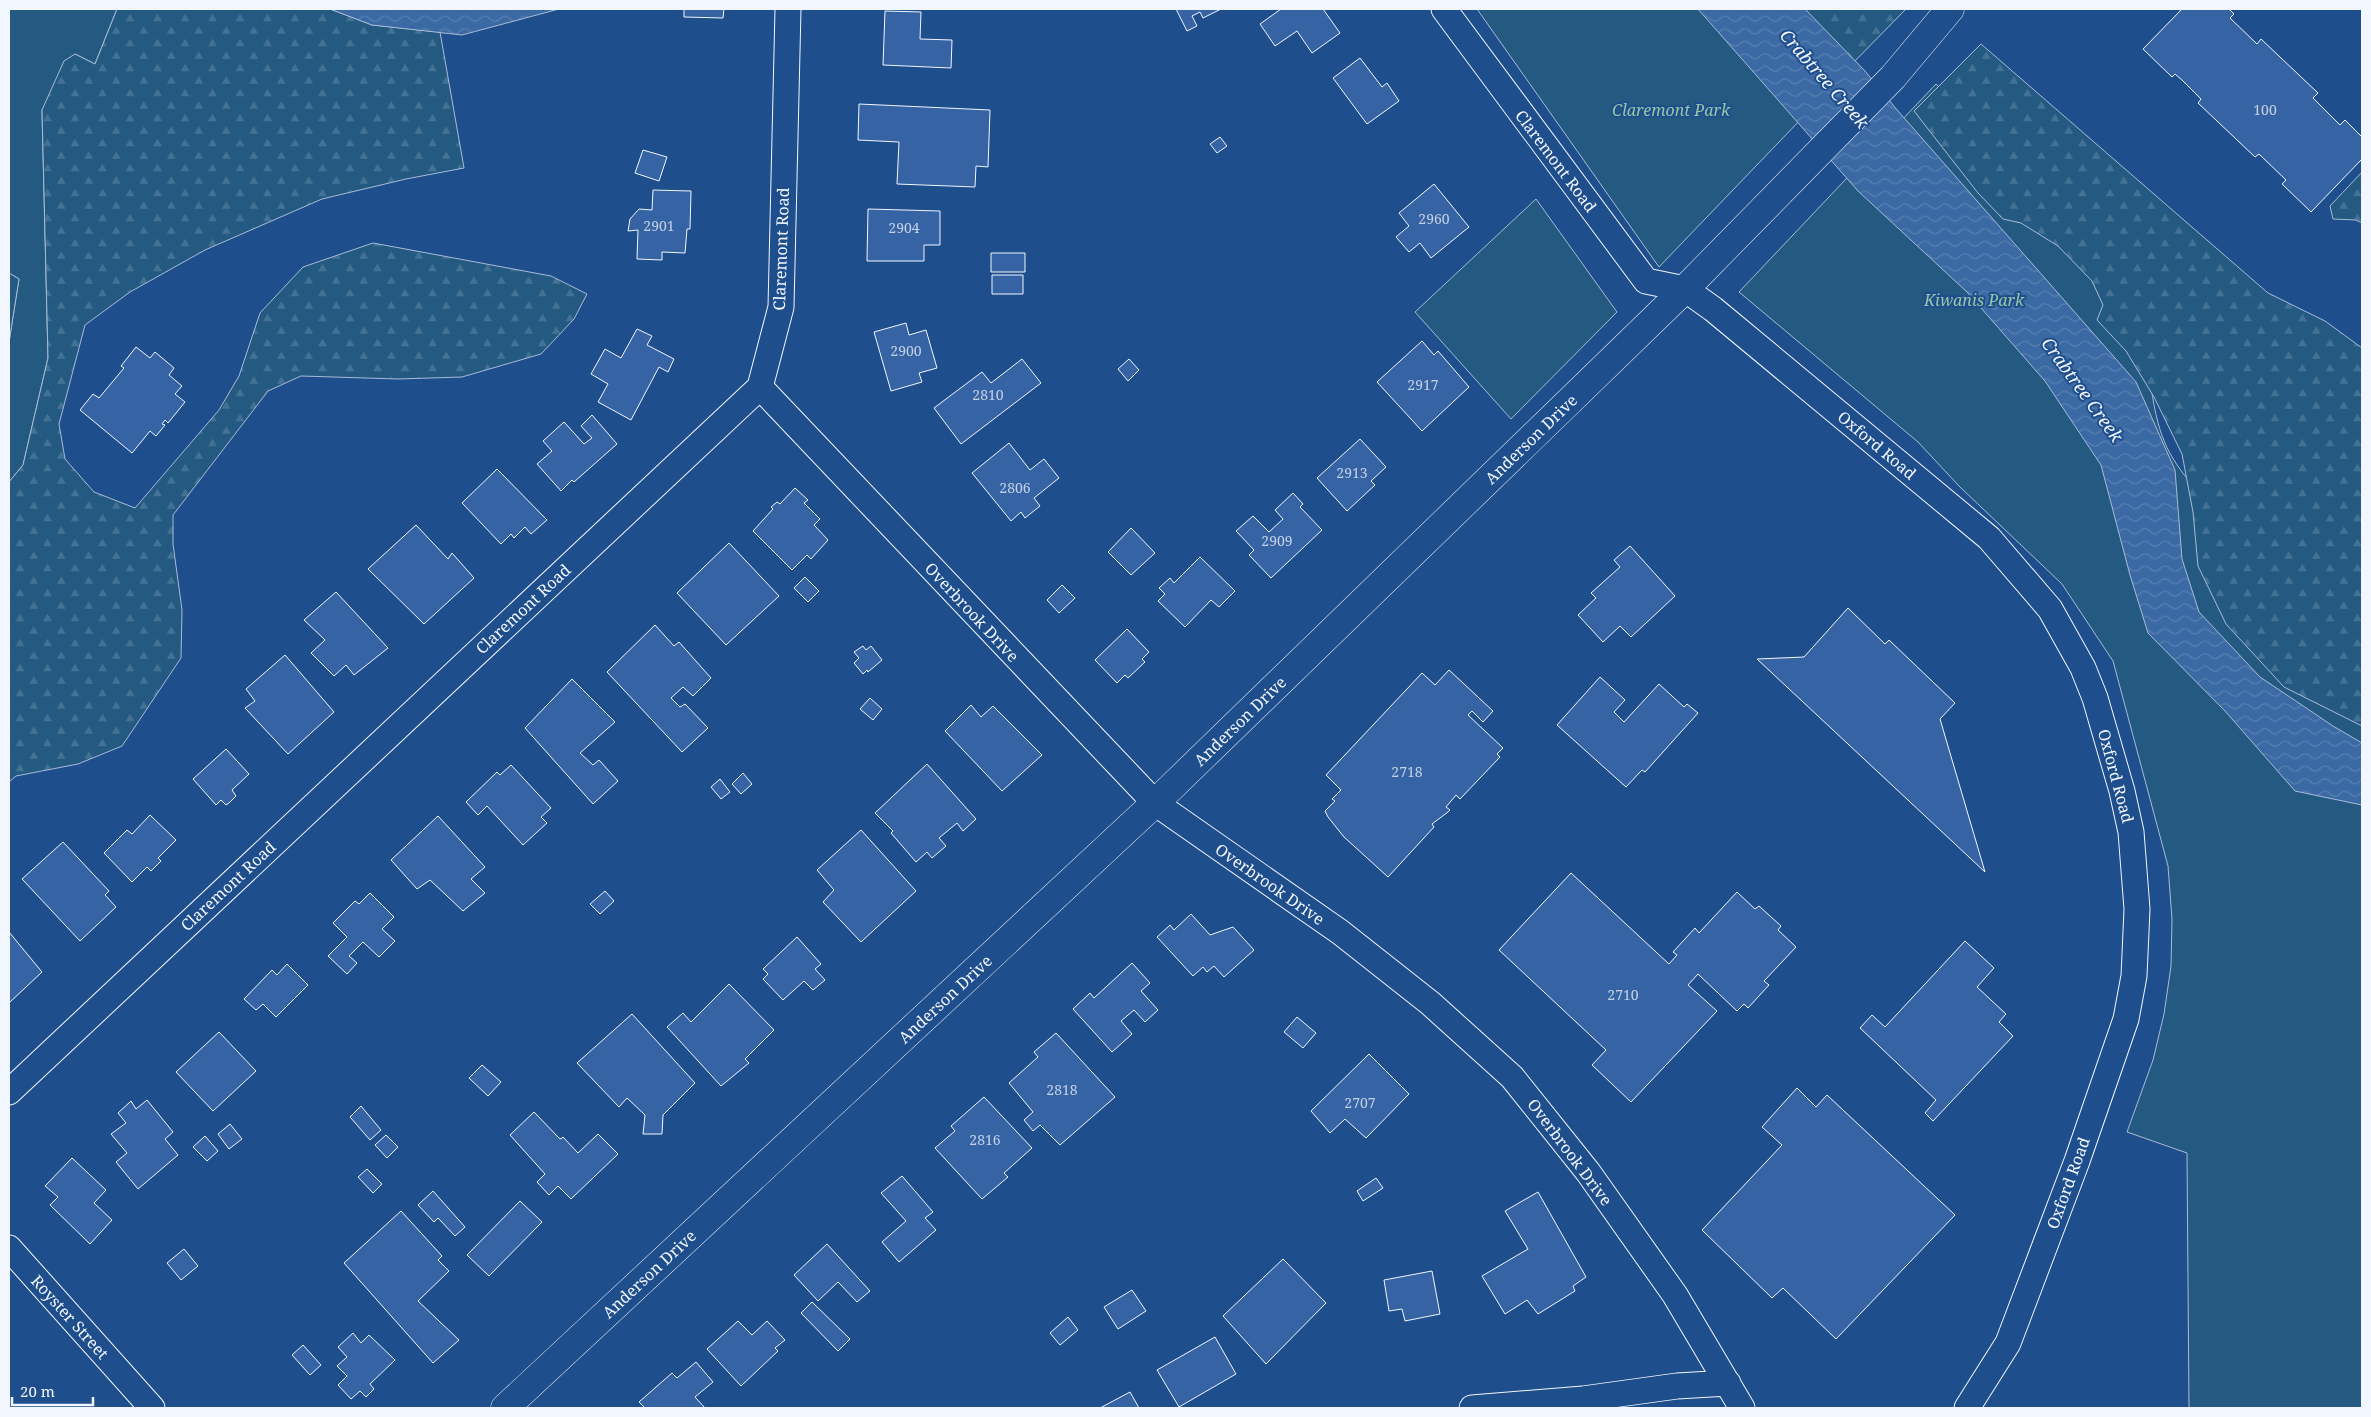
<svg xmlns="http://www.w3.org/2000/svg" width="2371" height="1417" viewBox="0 0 2371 1417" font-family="'Noto Serif',serif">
  <defs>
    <pattern id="forest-firs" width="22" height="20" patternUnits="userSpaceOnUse" patternTransform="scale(1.25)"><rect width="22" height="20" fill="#245a82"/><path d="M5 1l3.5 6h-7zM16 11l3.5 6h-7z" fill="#447295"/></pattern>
    <pattern id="water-waves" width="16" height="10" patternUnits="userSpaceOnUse" patternTransform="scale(1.25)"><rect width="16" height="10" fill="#3b69a3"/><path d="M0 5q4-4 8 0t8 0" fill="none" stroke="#587fb1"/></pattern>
  </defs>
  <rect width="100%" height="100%" fill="#1f4e8c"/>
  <path fill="#245a82" stroke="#a8bbd7" d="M 9,9 L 117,9 L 95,64 L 75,54 L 42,110 L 48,358 L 23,465 L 9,482 L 9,342 L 19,279 L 9,273 Z
    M 1477,9 L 1754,9 L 1803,117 L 1659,267 Z
    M 1936,84 L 1955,103 L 2041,167 L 2151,387 C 2159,440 2168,458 2203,497 L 2362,641 L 2362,1408 L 2189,1408 L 2187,1153 L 2127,1132 L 2153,1060 L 2164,1014 L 2171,966 L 2172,919 L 2168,866 L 2113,661 L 2062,584 L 1960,487 L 1918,442 L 1739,292 Z
    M 1536,199 L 1617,312 L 1511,419 L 1415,312 Z"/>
  <path fill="url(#forest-firs)" stroke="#a8bbd7" d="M 117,9 L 330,9 L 372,25 L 440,32 L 464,168 L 406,179 L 322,199 L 205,250 L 130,292 L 85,325 L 59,424 L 65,459 L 94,492 L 135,508 L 219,410 L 239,376 L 260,313 L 303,267 L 373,243 L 551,276 L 587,294 L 574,319 L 541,354 L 462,377 L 398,379 L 301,376 L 268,391 L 173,515 L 173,544 L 182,610 L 181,658 L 122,746 L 78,764 L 16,776 L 9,782 L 9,482 L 23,465 L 48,358 L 42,110 L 64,61 L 75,54 L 95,64 Z
    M 1791,9 L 1906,9 L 1847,69 Z
    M 1981,44 L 2268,293 L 2325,321 L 2362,348 L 2362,726 L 2284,687 L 2226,624 L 2198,566 L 2193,512 L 2182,454 L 2154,397 L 2126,351 L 2097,320 L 2103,305 L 2092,281 L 2058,246 L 2021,223 L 2003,219 L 1978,193 L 1914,111 Z
    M 2362,172 L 2362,223 L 2356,220 L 2333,219 L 2330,206 Z
    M 9,273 L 19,279 L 9,342 Z"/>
  <path fill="url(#water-waves)" stroke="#a8bbd7" d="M 330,9 L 559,9 L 462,35 L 372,25 Z
    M 1698,9 L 1805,9 L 1865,71 L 1898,111 L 2136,382 L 2175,470 L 2182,559 L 2199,612 L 2260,677 L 2333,726 L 2362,743 L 2362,805 L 2295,791 L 2225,711 L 2148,633 L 2130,575 L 2101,465 L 2045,381 L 1967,292 L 1858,191 Z"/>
  <path fill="#3563a3" stroke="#f2f6ff" d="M 684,9 L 724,9 L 723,18 L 684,17 Z
    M 1176,9 L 1221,9 L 1203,18 L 1200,12 L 1192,16 L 1197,26 L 1187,31 Z
    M 1281,9 L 1323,9 L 1340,33 L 1312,53 L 1297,31 L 1275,46 L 1260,24 Z
    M 2182,9 L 2229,9 L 2234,14 L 2230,18 L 2257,44 L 2261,39 L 2318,93 L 2313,98 L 2340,125 L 2345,120 L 2362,137 L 2362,159 L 2311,212 L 2282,184 L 2286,180 L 2259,154 L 2255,157 L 2198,103 L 2201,99 L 2182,80 L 2175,74 L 2172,77 L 2143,49 Z
    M 885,11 L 921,12 L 920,39 L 952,40 L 951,68 L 883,65 Z
    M 1360,58 L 1382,87 L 1387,83 L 1399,101 L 1367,124 L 1333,78 Z
    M 859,104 L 990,110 L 988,167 L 976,166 L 975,187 L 897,184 L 899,142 L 858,140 Z
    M 1220,137 L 1227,146 L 1217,153 L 1210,144 Z
    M 643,150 L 667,157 L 659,181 L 635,173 Z
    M 1434,184 L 1469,227 L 1431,258 L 1420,243 L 1409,252 L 1396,237 L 1409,226 L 1399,213 Z
    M 653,190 L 691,191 L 690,229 L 687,229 L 685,253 L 662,252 L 662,260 L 637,259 L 638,230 L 628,231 L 630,219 L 639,209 L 652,210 Z
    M 868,209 L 940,211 L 940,245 L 924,245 L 924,261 L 867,261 Z
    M 991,253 L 1025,253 L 1025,272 L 991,272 Z
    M 992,275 L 1023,275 L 1023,294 L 992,294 Z
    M 906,323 L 909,335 L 926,330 L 937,368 L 919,373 L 922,382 L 891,391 L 874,332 Z
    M 637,329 L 652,336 L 647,345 L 674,359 L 668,372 L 659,367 L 631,420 L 598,402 L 608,384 L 591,374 L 605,349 L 621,358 Z
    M 1422,341 L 1434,355 L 1438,351 L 1469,387 L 1422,431 L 1377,382 Z
    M 136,347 L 150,358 L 155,352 L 174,368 L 169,375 L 182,386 L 175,394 L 185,402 L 168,423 L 165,420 L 162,424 L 165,425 L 156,436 L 150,431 L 132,453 L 80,410 L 93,394 L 99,398 L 124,368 L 121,366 Z
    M 1022,359 L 1041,383 L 961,444 L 934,408 L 982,372 L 991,383 Z
    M 1129,359 L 1139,370 L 1128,381 L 1118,369 Z
    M 592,415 L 617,444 L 574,482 L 572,480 L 561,491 L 537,464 L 552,451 L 543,441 L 564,422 L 584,444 L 592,438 L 581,426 Z
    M 1360,439 L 1386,467 L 1371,481 L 1375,485 L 1347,511 L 1317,478 Z
    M 1009,443 L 1030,470 L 1044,459 L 1059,478 L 1034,498 L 1040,506 L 1025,518 L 1021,512 L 1011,521 L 972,473 Z
    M 497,469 L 547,520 L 531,534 L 525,527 L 514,538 L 511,534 L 501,544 L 462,503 Z
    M 795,488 L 808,500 L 804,503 L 820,519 L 814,525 L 828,540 L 811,559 L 807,555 L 792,570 L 753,531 L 773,509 L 771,507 L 777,502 L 780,504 Z
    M 1293,493 L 1303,504 L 1300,507 L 1322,530 L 1271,578 L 1249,555 L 1254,550 L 1236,531 L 1253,516 L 1269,532 L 1283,519 L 1275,510 Z
    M 416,525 L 448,559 L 452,553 L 474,578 L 424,624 L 368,569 Z
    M 1131,528 L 1155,553 L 1131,575 L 1108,552 Z
    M 729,543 L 779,596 L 726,645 L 677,593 Z
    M 1630,546 L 1675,596 L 1631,637 L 1620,626 L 1603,642 L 1578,615 L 1596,598 L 1591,593 L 1620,567 L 1614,560 Z
    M 1200,557 L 1235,591 L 1219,607 L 1211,600 L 1185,627 L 1158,601 L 1165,594 L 1159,588 L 1170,578 L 1174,583 Z
    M 805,577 L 819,591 L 808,602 L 794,588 Z
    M 1062,585 L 1075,598 L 1059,613 L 1047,600 Z
    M 336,592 L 388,648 L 354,675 L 346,665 L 334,676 L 311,653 L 325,640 L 304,620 Z
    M 1848,608 L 1885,644 L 1889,640 L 1955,703 L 1940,719 L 1985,872 L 1757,659 L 1804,657 Z
    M 655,625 L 674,646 L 679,642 L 711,678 L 693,696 L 683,687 L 671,698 L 680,707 L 685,704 L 708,728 L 682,752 L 607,672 Z
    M 1127,629 L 1149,652 L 1142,659 L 1145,662 L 1128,678 L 1125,675 L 1117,683 L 1095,660 Z
    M 863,646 L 866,650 L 871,646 L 882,660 L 868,672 L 867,670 L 863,674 L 854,663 L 859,658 L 854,652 Z
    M 285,655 L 334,712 L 288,754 L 245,708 L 255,701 L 246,689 Z
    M 1449,670 L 1493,711 L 1483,722 L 1472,711 L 1468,715 L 1503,748 L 1497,754 L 1500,757 L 1460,799 L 1456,795 L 1446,807 L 1450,810 L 1448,812 L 1432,824 L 1434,827 L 1388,877 L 1344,837 L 1328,817 L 1325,811 L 1335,801 L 1332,799 L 1341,790 L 1326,775 L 1422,673 L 1435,685 Z
    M 1600,677 L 1625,700 L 1614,712 L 1624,722 L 1659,684 L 1684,707 L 1687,704 L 1698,713 L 1645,772 L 1642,770 L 1626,787 L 1557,725 Z
    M 572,679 L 615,722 L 580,753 L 593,765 L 599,760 L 618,781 L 593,804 L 525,728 Z
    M 870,698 L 882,709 L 873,720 L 860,709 Z
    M 971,705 L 981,717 L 993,706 L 1042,755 L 1002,791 L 945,731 Z
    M 226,749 L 249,774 L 232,790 L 236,796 L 229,803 L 226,805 L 221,800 L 216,805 L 193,779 Z
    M 927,764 L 976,819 L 963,831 L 957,823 L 939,838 L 946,846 L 932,858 L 927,852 L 916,862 L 891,833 L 893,831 L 875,813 Z
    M 511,765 L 551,808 L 541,817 L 547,823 L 523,845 L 487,806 L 478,815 L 466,802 L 497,772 L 500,775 Z
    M 743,773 L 752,784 L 741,794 L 732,784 Z
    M 720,779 L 730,792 L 721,799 L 711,787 Z
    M 150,815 L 176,840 L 158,858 L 161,861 L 151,871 L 147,867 L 132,882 L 104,853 L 127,830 L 132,834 Z
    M 438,816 L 485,867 L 471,879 L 485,893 L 463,911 L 430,880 L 417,889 L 391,860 Z
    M 861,830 L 916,891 L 861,942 L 823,902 L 834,890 L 817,870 Z
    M 63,842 L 109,891 L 105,895 L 116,907 L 80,941 L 22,879 Z
    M 1571,873 L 1669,964 L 1677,955 L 1673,952 L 1695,928 L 1699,933 L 1737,892 L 1755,909 L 1759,906 L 1781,926 L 1778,930 L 1796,947 L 1764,981 L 1769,985 L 1748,1008 L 1744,1004 L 1737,1011 L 1698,974 L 1688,985 L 1717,1011 L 1631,1102 L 1592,1065 L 1606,1050 L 1499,950 Z
    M 605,891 L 614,901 L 600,914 L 590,904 Z
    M 370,893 L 394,917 L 382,929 L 395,941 L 379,957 L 363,942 L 349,956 L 357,963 L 347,974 L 328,956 L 347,937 L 333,923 L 355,901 L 359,904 Z
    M 1191,914 L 1210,935 L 1233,927 L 1254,950 L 1224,977 L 1214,966 L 1207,972 L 1203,967 L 1193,976 L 1157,937 L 1170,925 L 1174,930 Z
    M 9,932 L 42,972 L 9,1003 Z
    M 797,937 L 821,964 L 815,969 L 825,980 L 813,990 L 804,981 L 783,1000 L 763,979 L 768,974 L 763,969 Z
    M 1965,941 L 1994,968 L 1977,987 L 2006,1014 L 1999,1022 L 2013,1036 L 1933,1121 L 1925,1113 L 1936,1100 L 1860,1028 L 1872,1015 L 1885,1027 Z
    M 1132,963 L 1150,983 L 1141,991 L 1158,1010 L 1145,1022 L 1134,1010 L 1121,1021 L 1132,1034 L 1112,1052 L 1073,1009 L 1090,993 L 1094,998 Z
    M 287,964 L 308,985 L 276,1017 L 263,1004 L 256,1010 L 244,999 L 272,970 L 277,975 Z
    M 729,984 L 774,1030 L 745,1059 L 749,1063 L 721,1086 L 667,1027 L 683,1013 L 691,1022 Z
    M 632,1014 L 695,1083 L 663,1115 L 662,1134 L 643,1134 L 645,1115 L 627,1098 L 619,1107 L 577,1063 Z
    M 1297,1017 L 1316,1033 L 1303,1048 L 1284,1032 Z
    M 219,1032 L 256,1071 L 213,1111 L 176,1072 Z
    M 1056,1033 L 1115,1097 L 1060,1145 L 1040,1125 L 1033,1131 L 1024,1120 L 1033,1112 L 1009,1083 L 1038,1057 L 1034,1052 Z
    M 1369,1054 L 1409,1094 L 1366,1138 L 1345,1119 L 1330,1133 L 1311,1111 Z
    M 482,1065 L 501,1082 L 488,1096 L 469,1078 Z
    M 1797,1088 L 1816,1107 L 1827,1095 L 1955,1215 L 1836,1339 L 1783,1288 L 1772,1298 L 1702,1230 L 1782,1145 L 1762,1127 Z
    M 984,1097 L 1032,1148 L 1004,1173 L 1008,1177 L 982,1199 L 935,1148 L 955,1131 L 951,1126 Z
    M 147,1100 L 173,1132 L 165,1139 L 178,1155 L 138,1189 L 116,1162 L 127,1153 L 111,1134 L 126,1123 L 118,1113 L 131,1101 L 136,1109 Z
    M 361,1106 L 381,1130 L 370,1140 L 350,1117 Z
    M 534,1112 L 559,1138 L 561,1139 L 563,1137 L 578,1153 L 598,1134 L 618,1154 L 571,1199 L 558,1186 L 549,1195 L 537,1182 L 545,1174 L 510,1135 Z
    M 230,1124 L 242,1139 L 229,1149 L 218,1134 Z
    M 386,1135 L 398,1147 L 387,1158 L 375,1145 Z
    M 205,1136 L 218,1151 L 207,1161 L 193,1147 Z
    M 72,1158 L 106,1190 L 94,1203 L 112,1220 L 90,1244 L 50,1205 L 58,1197 L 45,1186 Z
    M 367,1169 L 382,1184 L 373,1193 L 358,1177 Z
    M 902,1176 L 933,1212 L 925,1218 L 936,1230 L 899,1262 L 882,1242 L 906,1221 L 881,1193 Z
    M 1376,1178 L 1383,1188 L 1363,1201 L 1357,1191 Z
    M 433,1191 L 465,1227 L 455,1236 L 438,1218 L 434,1222 L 418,1205 Z
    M 1538,1192 L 1586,1277 L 1573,1286 L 1575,1291 L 1538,1314 L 1527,1300 L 1505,1314 L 1482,1276 L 1528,1249 L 1505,1211 Z
    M 520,1201 L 542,1222 L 489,1276 L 467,1255 Z
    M 401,1211 L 442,1256 L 438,1260 L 449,1271 L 418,1301 L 459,1340 L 433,1363 L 344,1263 Z
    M 827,1244 L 870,1291 L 857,1302 L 838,1282 L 818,1301 L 794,1275 Z
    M 184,1249 L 198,1266 L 181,1280 L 167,1263 Z
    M 1283,1259 L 1326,1303 L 1266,1364 L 1223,1316 Z
    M 1432,1271 L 1440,1314 L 1405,1321 L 1402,1309 L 1389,1311 L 1384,1280 Z
    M 1132,1290 L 1146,1311 L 1118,1329 L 1104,1307 Z
    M 812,1302 L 850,1339 L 838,1351 L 801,1313 Z
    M 1068,1317 L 1078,1330 L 1060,1345 L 1050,1333 Z
    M 738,1321 L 752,1335 L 767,1321 L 785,1340 L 775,1348 L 778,1351 L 741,1386 L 707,1349 Z
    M 353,1333 L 361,1343 L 369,1335 L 395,1360 L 370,1384 L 374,1389 L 366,1397 L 360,1391 L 351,1399 L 338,1385 L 347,1376 L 337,1366 L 347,1357 L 338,1347 Z
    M 1215,1337 L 1236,1374 L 1179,1407 L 1157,1370 Z
    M 303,1345 L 321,1365 L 310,1375 L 292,1355 Z
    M 696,1362 L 713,1382 L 695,1397 L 705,1408 L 645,1408 L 639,1402 L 672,1373 L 677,1378 Z
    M 1130,1392 L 1139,1408 L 1100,1408 Z"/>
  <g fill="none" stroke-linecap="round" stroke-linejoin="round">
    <defs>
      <path id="minor" d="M 1444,9 L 1646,281 L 1685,289 L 1713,309 L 1989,538 L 2050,609 L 2083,668 L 2095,698 L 2122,791 L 2131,832 L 2137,909 L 2134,976 L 2126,1019 L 2077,1161 L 2008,1343 L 1967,1408
        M 760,387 L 1155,803 L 1340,932 L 1430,1003 L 1512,1077 L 1588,1172 L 1675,1295 L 1742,1408
        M 9,1092 L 760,387 L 781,307 L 788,9
        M 9,1248 L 152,1408
        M 1472,1408 L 1583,1399 L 1677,1386 L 1728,1383"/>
      <path id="tertiary" d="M 505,1408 L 1155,803 L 1685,289 L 1893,77 L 1950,9"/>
    </defs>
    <use href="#minor" stroke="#f2f6ff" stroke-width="27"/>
    <use href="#tertiary" stroke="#f2f6ff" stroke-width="29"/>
    <use href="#minor" stroke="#1f4e8c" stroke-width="25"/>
    <use href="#tertiary" stroke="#1f4e8c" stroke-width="28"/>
  </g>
  <g text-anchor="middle" stroke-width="4" stroke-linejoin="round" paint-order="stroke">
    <g font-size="14" fill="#c3d1e8">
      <text x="2265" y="115">100</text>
      <text x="1434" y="224">2960</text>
      <text x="659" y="231">2901</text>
      <text x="904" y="233">2904</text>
      <text x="906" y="356">2900</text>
      <text x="1423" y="390">2917</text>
      <text x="988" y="400">2810</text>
      <text x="1352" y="478">2913</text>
      <text x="1015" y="493">2806</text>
      <text x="1277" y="546">2909</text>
      <text x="1407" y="777">2718</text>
      <text x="1623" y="1000">2710</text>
      <text x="1062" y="1095">2818</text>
      <text x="1360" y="1108">2707</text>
      <text x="985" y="1145">2816</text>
    </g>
    <g font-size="16" font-style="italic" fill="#97c8a6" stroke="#1f4e8c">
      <text x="1671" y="116">Claremont Park</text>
      <text x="1974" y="306">Kiwanis Park</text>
    </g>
    <g font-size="16" fill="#f2f6ff" stroke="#1f4e8c">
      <text transform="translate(1556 161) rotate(53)" y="6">Claremont Road</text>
      <text transform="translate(781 249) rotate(-88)" y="6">Claremont Road</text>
      <text transform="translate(1531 439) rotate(-44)" y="6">Anderson Drive</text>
      <text transform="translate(1877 445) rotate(40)" y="6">Oxford Road</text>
      <text transform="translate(523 609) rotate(-43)" y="6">Claremont Road</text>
      <text transform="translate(972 612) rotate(47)" y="6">Overbrook Drive</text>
      <text transform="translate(1240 721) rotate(-44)" y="6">Anderson Drive</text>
      <text transform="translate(2116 776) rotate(75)" y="6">Oxford Road</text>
      <text transform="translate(1270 884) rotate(35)" y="6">Overbrook Drive</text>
      <text transform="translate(228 886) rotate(-43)" y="6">Claremont Road</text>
      <text transform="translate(945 999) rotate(-43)" y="6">Anderson Drive</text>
      <text transform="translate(1570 1152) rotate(53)" y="6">Overbrook Drive</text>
      <text transform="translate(2068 1183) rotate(-70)" y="6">Oxford Road</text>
      <text transform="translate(649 1274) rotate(-43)" y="6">Anderson Drive</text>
      <text transform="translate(70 1317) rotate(48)" y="6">Royster Street</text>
    </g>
    <g font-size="18" font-style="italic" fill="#f2f6ff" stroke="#1f4e8c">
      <text transform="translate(1824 79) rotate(49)" y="6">Crabtree Creek</text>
      <text transform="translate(2082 390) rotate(54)" y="6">Crabtree Creek</text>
    </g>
  </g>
  <rect width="2371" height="1417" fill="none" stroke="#f2f6ff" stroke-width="20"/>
  <path d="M12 1397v8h81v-8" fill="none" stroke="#f2f6ff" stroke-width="2.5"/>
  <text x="20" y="1397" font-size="15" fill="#f2f6ff" stroke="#1f4e8c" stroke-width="4" paint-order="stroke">20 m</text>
</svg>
